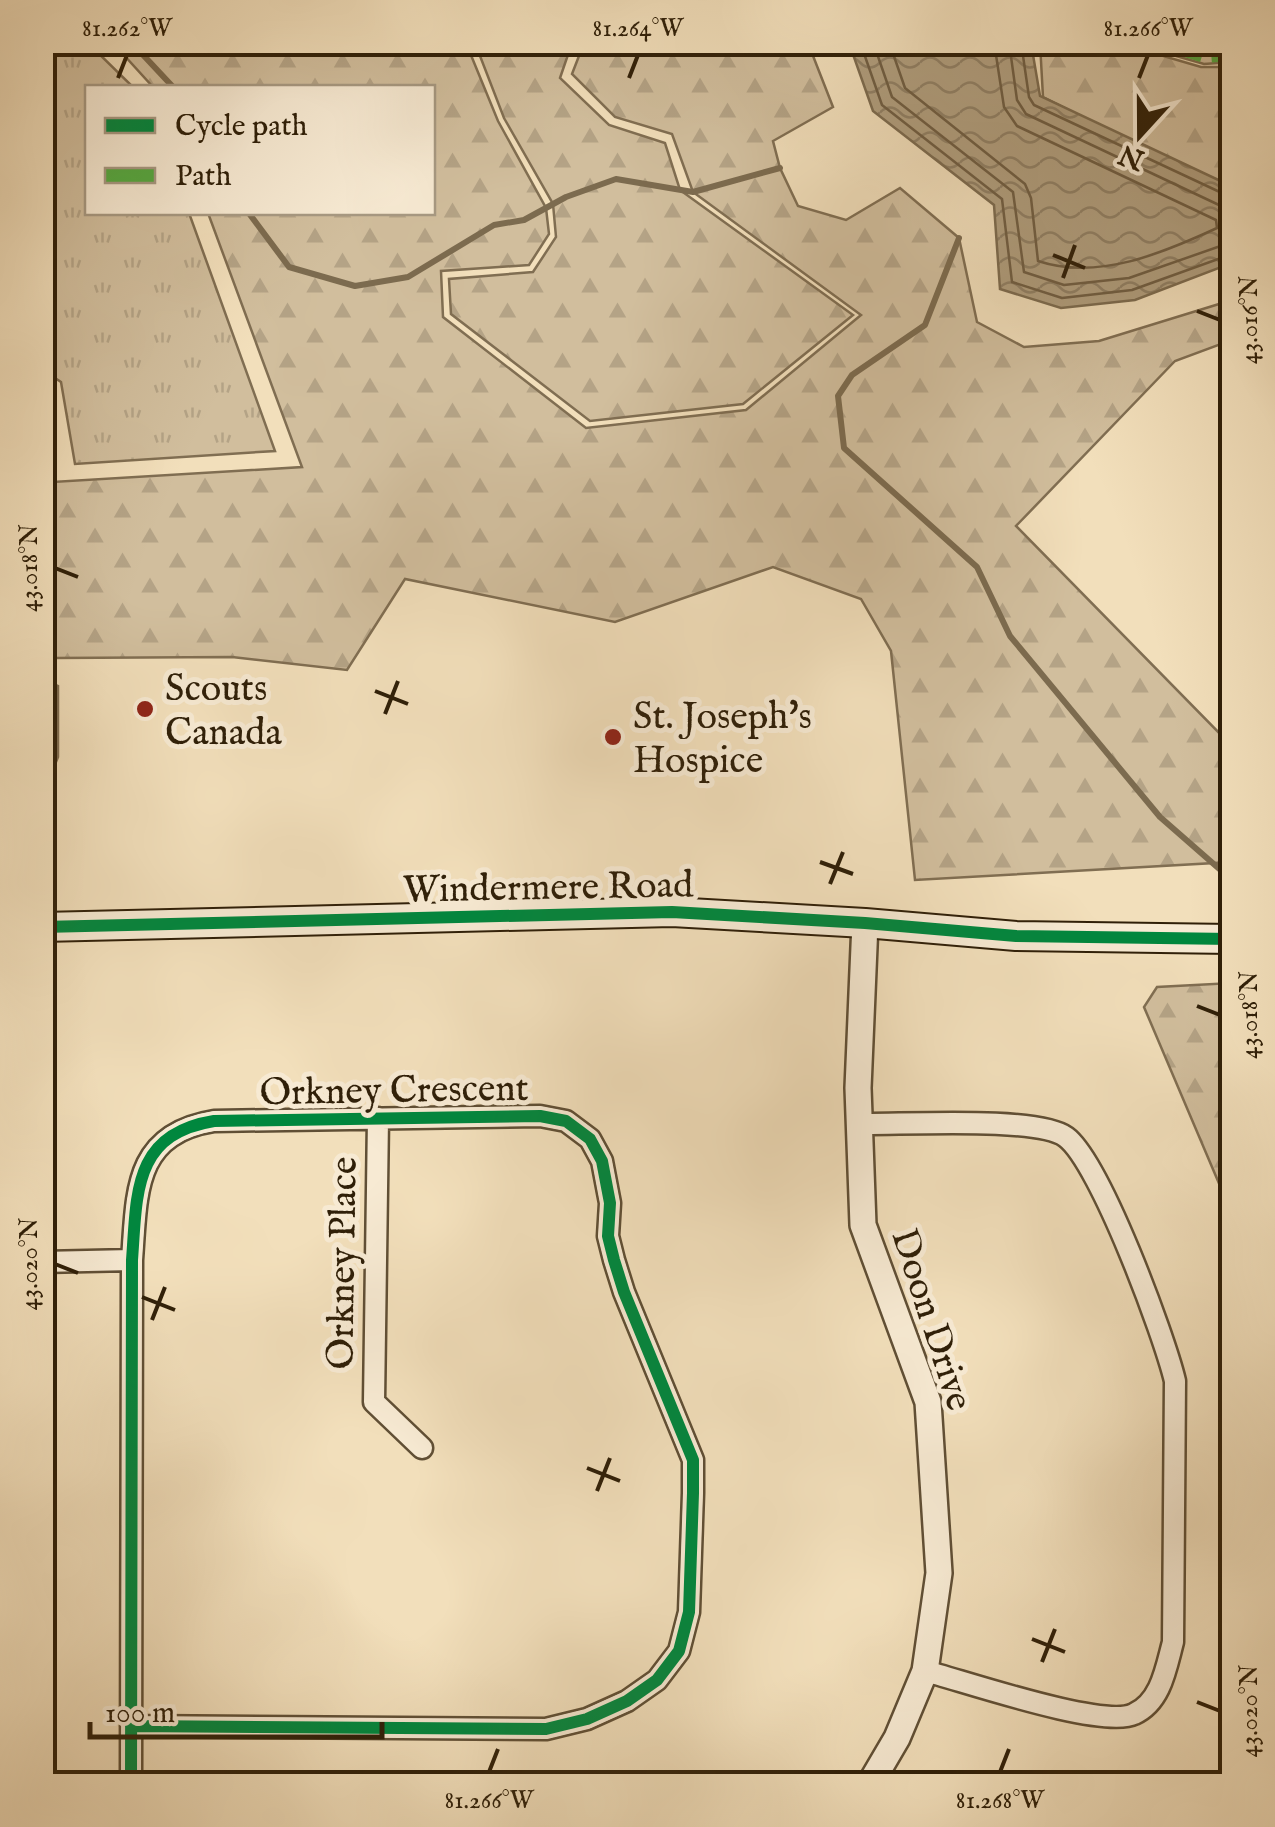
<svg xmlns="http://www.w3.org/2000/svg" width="1275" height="1827" viewBox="0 0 1275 1827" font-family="'IM FELL English',serif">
  <defs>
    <pattern id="grass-tufts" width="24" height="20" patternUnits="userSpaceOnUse" patternTransform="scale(2.5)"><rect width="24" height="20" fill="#d1be9d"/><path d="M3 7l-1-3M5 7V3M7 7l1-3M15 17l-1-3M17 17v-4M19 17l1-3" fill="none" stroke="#b4a386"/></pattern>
    <pattern id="forest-firs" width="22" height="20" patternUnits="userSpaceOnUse" patternTransform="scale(2.5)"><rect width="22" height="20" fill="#d1be9d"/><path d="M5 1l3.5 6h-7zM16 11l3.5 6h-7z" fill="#b4a386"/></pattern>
    <pattern id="park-dots" width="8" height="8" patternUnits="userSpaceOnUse" patternTransform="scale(2.5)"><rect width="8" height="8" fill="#d1be9d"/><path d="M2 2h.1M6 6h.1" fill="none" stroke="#b4a386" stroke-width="1.8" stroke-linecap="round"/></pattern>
    <pattern id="water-waves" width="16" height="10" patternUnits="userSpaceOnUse" patternTransform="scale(2.5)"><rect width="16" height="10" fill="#b09e7e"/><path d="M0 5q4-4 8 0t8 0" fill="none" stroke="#908065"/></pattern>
  </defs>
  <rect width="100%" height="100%" fill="#f2dfbb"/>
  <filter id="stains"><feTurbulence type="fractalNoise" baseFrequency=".002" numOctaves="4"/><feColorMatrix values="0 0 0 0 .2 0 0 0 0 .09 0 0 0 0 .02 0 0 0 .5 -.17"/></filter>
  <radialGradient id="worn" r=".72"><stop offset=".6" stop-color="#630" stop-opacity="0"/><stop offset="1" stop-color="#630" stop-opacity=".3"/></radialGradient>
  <path fill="url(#grass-tufts)" stroke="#806e52" stroke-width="2.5" d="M 42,43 L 88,43 L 133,87 L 88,88 L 88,212 L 189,213 L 275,451 L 75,464 L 61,382 L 43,370 Z"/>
  <path fill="url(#forest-firs)" stroke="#806e52" stroke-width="2.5" d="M 113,43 L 466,43 L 498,121 L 546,208 L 549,234 L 529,265 L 441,271 L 443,317 L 586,428 L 746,410 L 861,315 L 693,192 L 672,134 L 615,117 L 572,74 L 584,43 L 808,43 L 833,107 L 773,141 L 780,168 L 798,206 L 846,220 L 900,188 L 959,238 L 977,322 L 1024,347 L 1099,341 L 1232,300 L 1232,340 L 1175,361 L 1016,526 L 1232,746 L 1232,862 L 915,880 L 891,651 L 861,599 L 773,567 L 615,622 L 405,579 L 347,670 L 232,657 L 55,658 L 42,637 L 43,426 L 53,482 L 302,467 L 208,213 L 432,212 L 432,88 L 153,87 Z
    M 475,43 L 572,43 L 560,78 L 609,125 L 665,143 L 680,190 L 853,315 L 743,404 L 590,421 L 451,314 L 449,279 L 533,272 L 556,237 L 553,204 L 504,118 Z
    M 1040,43 L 1119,43 L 1201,67 L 1232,67 L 1232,174 L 1219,185 L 1043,97 Z
    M 43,679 L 58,686 L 58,757 L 43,794 Z
    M 1232,983 L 1232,1214 L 1144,1007 L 1157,987 Z"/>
  <path fill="url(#park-dots)" stroke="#806e52" stroke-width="2.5" d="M 1131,43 L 1232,43 L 1232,62 L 1204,64 Z"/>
  <path fill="url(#water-waves)" stroke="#7c6b4f" stroke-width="2.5" d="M 849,43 L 1031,43 L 1040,96 L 1229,185 L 1232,183 L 1232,263 L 1135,300 L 1061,308 L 1000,289 L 994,205 L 873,111 Z"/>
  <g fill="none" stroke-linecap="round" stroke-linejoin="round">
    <path stroke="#705e43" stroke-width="2.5" d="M 860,42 L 882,105 L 1002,199 L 1012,282 L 1062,298 L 1132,290 L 1232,254
      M 873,42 L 892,97 L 1013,192 L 1024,272 L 1064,285 L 1129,278 L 1232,242
      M 889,42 L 905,88 L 1025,184 L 1031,198 L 1038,261 C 1098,281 1163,253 1217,228 L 1216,220 L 1017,126 L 1004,107 L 994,42
      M 1009,42 L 1017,100 L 1026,114 L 1219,205 L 1232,207
      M 1021,42 L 1029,97 L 1034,105 L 1224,194 L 1232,194"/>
    <path stroke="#7c6b4f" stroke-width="6" d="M 131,42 L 174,88
      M 248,212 L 289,267 L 355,286 L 408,277 L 494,225 L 524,220 L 566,197 L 616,179 L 693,192 L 780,168
      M 959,238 L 925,325 L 852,375 L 838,396 L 844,448 L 977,567 L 1010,636 L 1160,817 L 1232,880"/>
    <defs>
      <path id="minor" d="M 378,1118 L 374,1402 L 422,1448
        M 859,1124 C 900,1125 1038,1116 1066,1137 C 1100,1162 1164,1335 1175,1381 L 1173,1642 C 1166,1668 1161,1702 1134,1714 C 1103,1729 964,1681 925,1671
        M 42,1262 L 132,1260
        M 131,1784 L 132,1260 C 137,1193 133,1134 214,1121 L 540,1116 L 566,1121 L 590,1139 L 602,1161 L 610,1203 L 608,1236 L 614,1260 L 624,1292 L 693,1460 L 693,1493 L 689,1612 L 679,1651 L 657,1680 L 627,1701 L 587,1719 L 546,1729 L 131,1726"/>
      <path id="tertiary" d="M 865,923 L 858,1088 L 863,1225 L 928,1402 L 939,1573 L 925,1671 L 897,1738 L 870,1784"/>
      <path id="secondary" d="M 42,927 L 672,912 L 865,923 L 1016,936 L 1232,939"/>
    </defs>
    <use href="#minor" stroke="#604f35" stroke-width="25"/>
    <use href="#tertiary" stroke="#604f35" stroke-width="30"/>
    <use href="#secondary" stroke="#2f1f08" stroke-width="32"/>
    <use href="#minor" stroke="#f7ead3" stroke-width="20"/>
    <use href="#tertiary" stroke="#f7ead3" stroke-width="25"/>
    <use href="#secondary" stroke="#f7ead3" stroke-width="28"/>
    <path stroke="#54aa41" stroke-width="10" stroke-dasharray="20 10" stroke-linecap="butt" d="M 1154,42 L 1204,58 L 1232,56"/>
    <defs>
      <path id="cycleway" d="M 42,927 L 672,912 L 865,923 L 1016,936 L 1232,939
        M 131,1784 L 132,1260 C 137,1193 133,1134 214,1121 L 540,1116 L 566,1121 L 590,1139 L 602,1161 L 610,1203 L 608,1236 L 614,1260 L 624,1292 L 693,1460 L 693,1493 L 689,1612 L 679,1651 L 657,1680 L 627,1701 L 587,1719 L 546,1729 L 131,1726"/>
    </defs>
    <use href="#cycleway" stroke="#f7ead3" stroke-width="19"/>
    <use href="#cycleway" stroke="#00873e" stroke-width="12"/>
  </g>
  <path fill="none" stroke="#2f1f08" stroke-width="4" d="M 118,78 L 127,55M 629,78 L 638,55M 1139,78 L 1148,55M 1053,255 L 1085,268M 1063,278 L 1075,245M 1197,311 L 1220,320M 55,568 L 78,577M 375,691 L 408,704M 385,714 L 398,681M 820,862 L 853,874M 830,884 L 843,852M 1197,1006 L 1220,1015M 55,1264 L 78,1273M 142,1297 L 175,1310M 152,1320 L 165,1287M 587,1468 L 620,1481M 597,1491 L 610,1458M 1032,1639 L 1065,1652M 1042,1662 L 1055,1629M 1197,1702 L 1220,1711M 489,1772 L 498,1749M 1000,1772 L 1009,1749"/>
  <g fill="#8f2418" stroke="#f7ead3" stroke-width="4">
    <circle cx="145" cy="709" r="10"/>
    <circle cx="613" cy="737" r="10"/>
  </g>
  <g text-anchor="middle" stroke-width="10" stroke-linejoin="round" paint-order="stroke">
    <g font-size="38" fill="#2f1f08" stroke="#f7ead3" text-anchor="start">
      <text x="165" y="700">Scouts<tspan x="165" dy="44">Canada</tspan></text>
      <text x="633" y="728">St. Joseph's<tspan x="633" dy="44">Hospice</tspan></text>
    </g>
    <g font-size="38" fill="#2f1f08" stroke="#f7ead3">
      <text transform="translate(548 886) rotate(-1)" y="13">Windermere Road</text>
      <text transform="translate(394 1089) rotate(-1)" y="13">Orkney Crescent</text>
      <text transform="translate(341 1263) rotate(-89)" y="13">Orkney Place</text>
      <text transform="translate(933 1319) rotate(72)" y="13">Doon Drive</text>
    </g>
  </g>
  <rect width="1275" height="1827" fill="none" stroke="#f2dfbb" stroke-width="110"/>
  <rect x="85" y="85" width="350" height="130" fill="#f7ead3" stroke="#a79982" stroke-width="2.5"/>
  <rect x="105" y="118" width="50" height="15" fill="#00873e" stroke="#a79982" stroke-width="2.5"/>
  <text x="175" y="135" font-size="30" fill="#2f1f08">Cycle path</text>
  <rect x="105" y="168" width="50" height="15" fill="#54aa41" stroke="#a79982" stroke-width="2.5"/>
  <text x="175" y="185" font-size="30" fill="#2f1f08">Path</text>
  <g transform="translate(1140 135) rotate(201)" stroke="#f7ead3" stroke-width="8" paint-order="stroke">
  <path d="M0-8L18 38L0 25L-18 38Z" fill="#2f1f08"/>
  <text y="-15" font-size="28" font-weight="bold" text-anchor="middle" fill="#2f1f08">N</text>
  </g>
  <path d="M90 1722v15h292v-15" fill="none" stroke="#2f1f08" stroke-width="5"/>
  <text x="105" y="1722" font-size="30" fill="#2f1f08" stroke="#f7ead3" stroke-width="8" paint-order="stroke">100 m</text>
  <rect x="55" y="55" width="1165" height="1717" fill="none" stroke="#2f1f08" stroke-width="4"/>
  <g font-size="25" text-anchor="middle" fill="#2f1f08">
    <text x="127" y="36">81.262°W</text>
    <text x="638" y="36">81.264°W</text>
    <text x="1148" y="36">81.266°W</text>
    <text transform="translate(1248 320) rotate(-90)" y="9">43.016°N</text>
    <text transform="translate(28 568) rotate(-90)" y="9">43.018°N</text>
    <text transform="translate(1248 1015) rotate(-90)" y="9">43.018°N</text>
    <text transform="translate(28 1264) rotate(-90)" y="9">43.020°N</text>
    <text transform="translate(1248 1711) rotate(-90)" y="9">43.020°N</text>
    <text x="489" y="1808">81.266°W</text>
    <text x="1000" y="1808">81.268°W</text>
  </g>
  <rect width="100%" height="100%" filter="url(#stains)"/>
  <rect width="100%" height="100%" fill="url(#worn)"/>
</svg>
